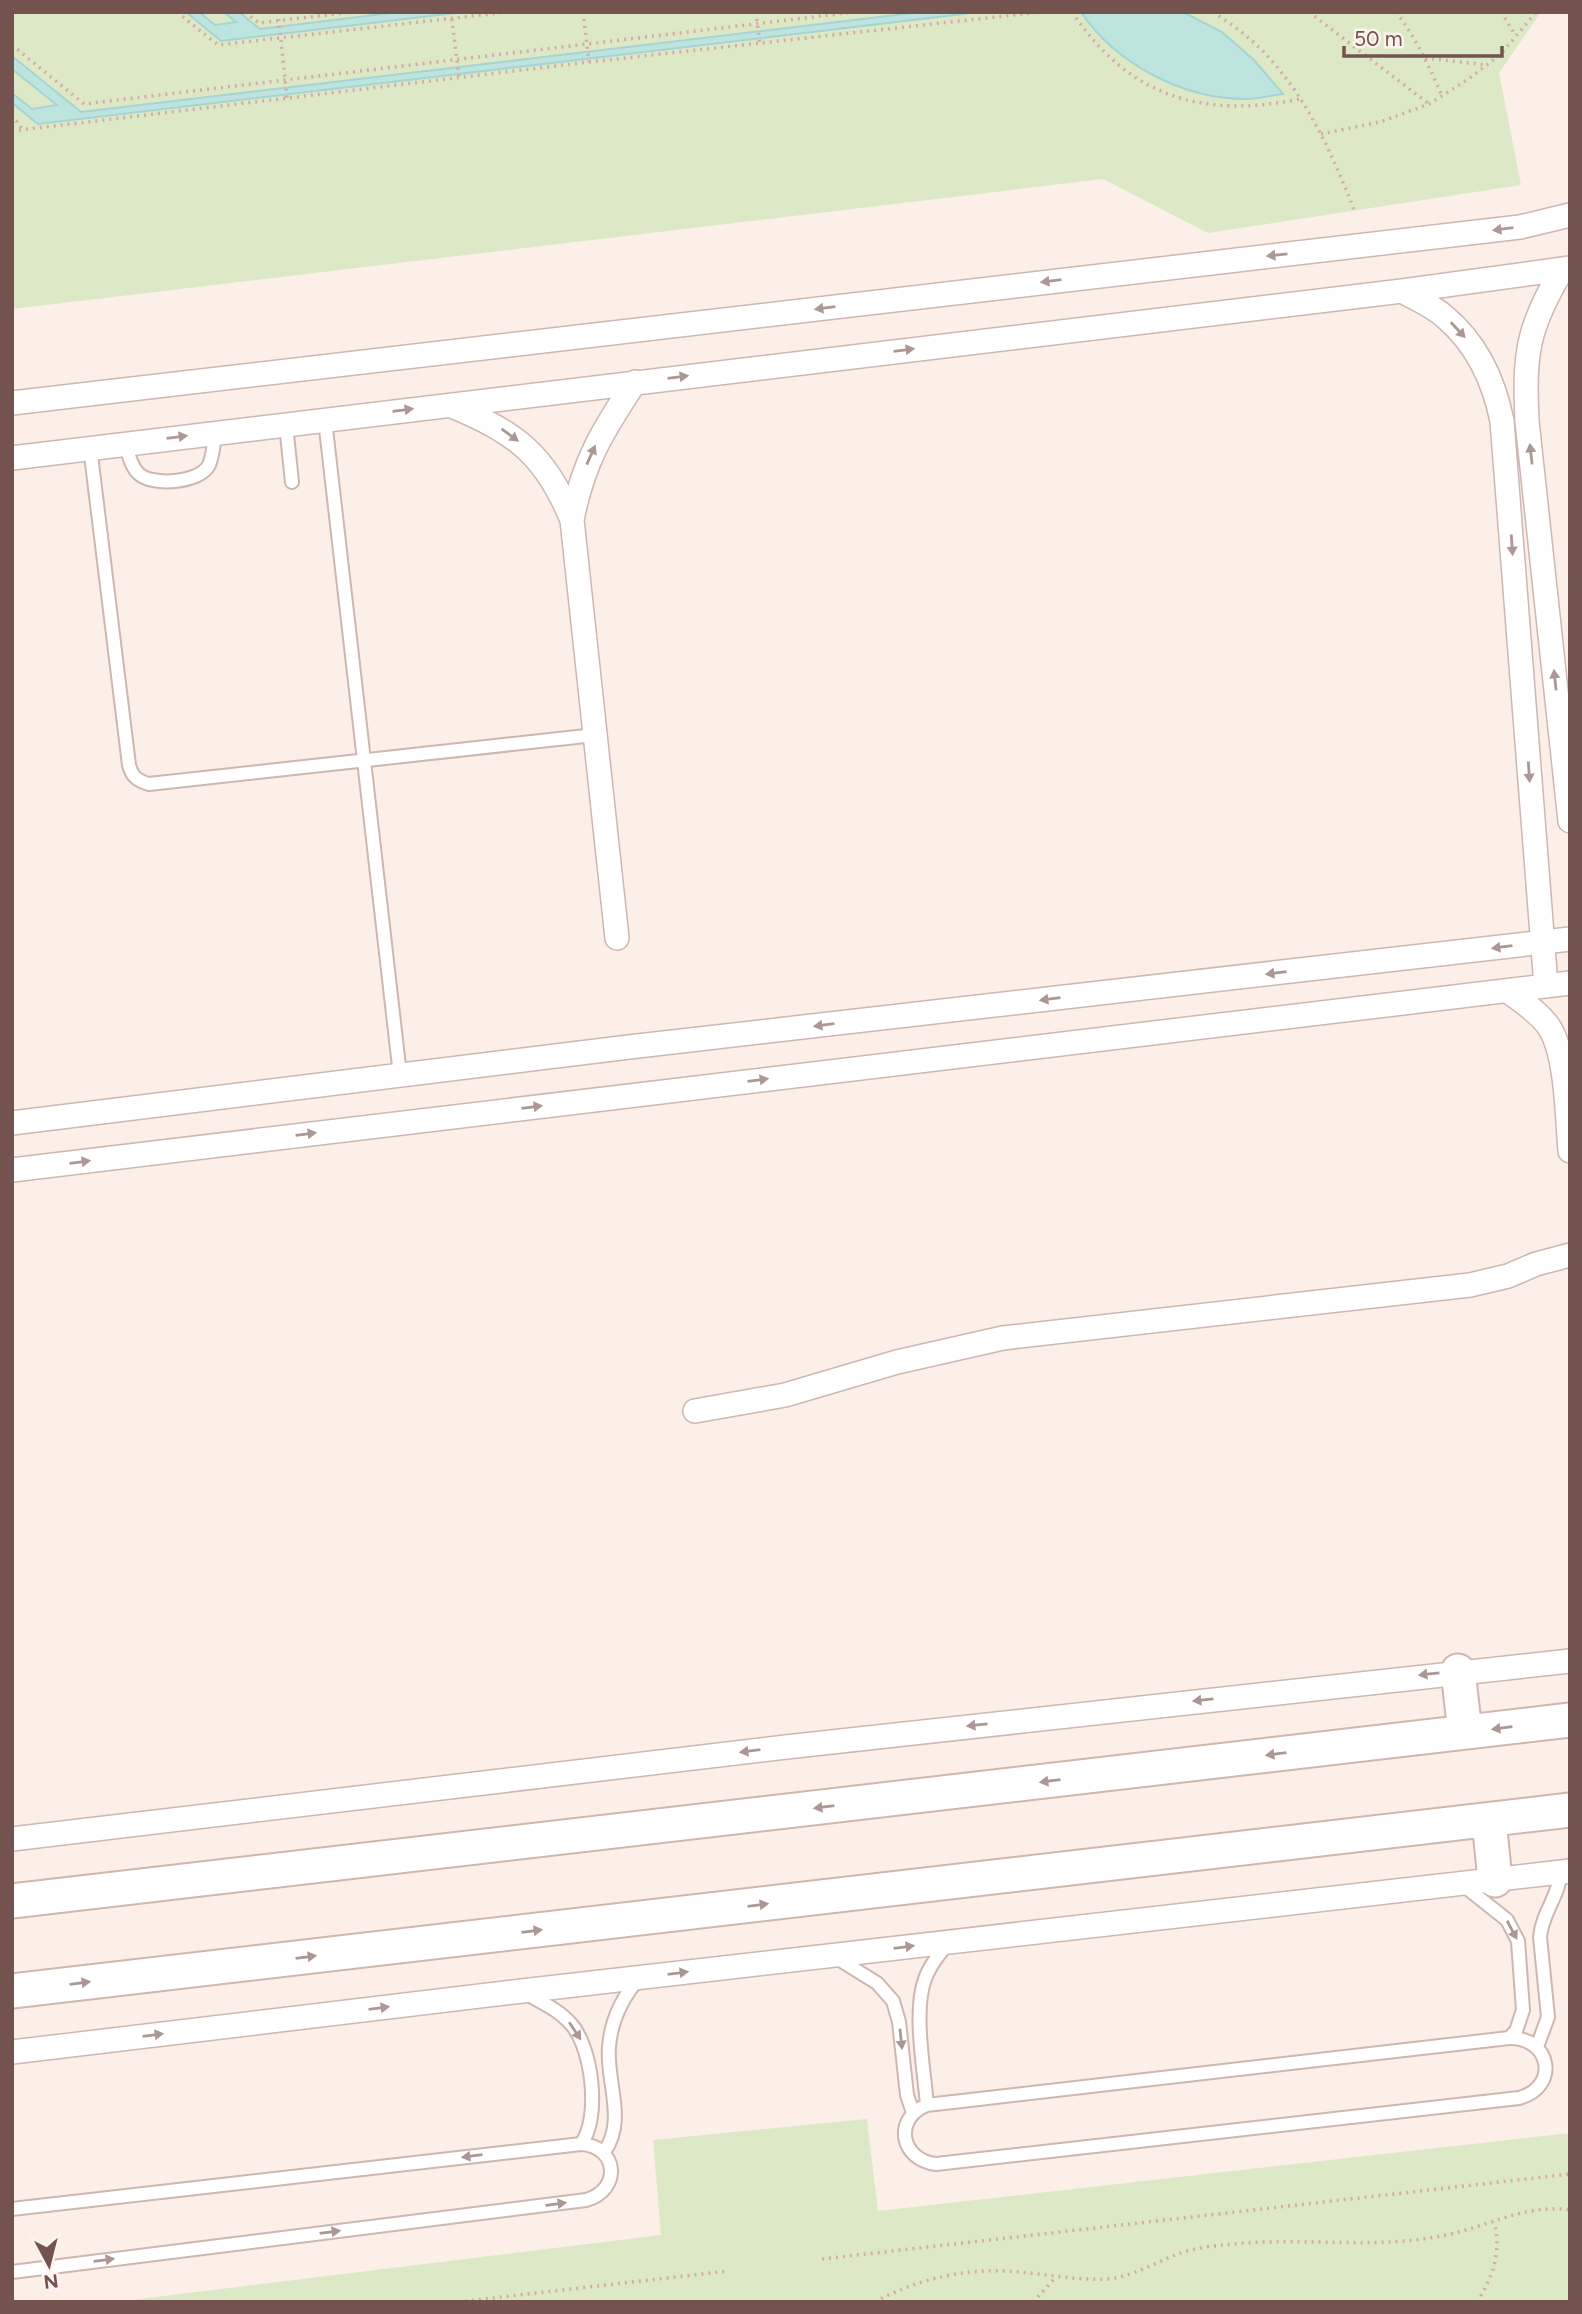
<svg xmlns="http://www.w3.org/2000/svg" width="1582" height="2314" viewBox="0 0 1582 2314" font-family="Figtree,sans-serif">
  <rect width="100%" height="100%" fill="#fbefe8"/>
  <path fill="#dde8c7" d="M 12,12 L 1541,12 L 1499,73 L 1521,185 L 1208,233 L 1103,179 L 12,309 Z
    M 867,2119 L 878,2211 L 1570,2133 L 1570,2302 L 115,2302 L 661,2235 L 653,2140 Z"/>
  <path fill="#bee4e0" stroke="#a5d5d0" stroke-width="2" d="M 186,12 L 199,12 L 215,25 L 236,22 L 224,12 L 239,12 L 260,29 L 399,12 L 464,12 L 221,41 Z
    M 921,12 L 980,12 L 38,124 L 12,103 L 12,93 L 32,109 L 57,105 L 12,69 L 12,56 L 81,112 Z
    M 1081,12 L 1183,12 L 1222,32 L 1254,60 L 1283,94 C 1271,95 1258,99 1246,99 C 1183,99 1116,64 1081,12 Z"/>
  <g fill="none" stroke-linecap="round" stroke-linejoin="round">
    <defs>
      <path id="lane" d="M 325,420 L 400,1075
        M 286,425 L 292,482
        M 125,443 C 128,453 131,466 138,473 C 151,487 200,483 209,465 C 213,456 214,443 215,433
        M 90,447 L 129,765 C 132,777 138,781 149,784 L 595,735
        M 1463,1885 L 1507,1920 L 1518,1941 L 1523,2010 L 1516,2031 L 1509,2038
        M 835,1957 L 877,1983 L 893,2001 L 899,2022 L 907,2095 L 913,2113
        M 525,1993 C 541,2002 559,2010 571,2024 C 592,2047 601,2118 581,2144
        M 1509,2038 C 1551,2037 1560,2087 1519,2098 L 936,2164 C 900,2160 893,2118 927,2105 Z
        M 1537,2047 L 1548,2017 L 1540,1937 C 1542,1913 1559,1896 1561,1872
        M 927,2105 C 924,2069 913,2011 925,1979 C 930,1965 940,1953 949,1942
        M 604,2152 C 627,2121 606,2082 609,2047 C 611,2020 622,1998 639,1978
        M 12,2209 L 581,2144 C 618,2146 622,2190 586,2200 L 12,2272"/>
      <path id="street" d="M 1562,270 C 1527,328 1524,354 1527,421 L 1570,821
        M 1402,291 C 1416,299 1433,306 1445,317 C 1477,344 1494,381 1502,421 L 1546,986
        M 12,403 L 1460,234 L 1520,227 L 1570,215
        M 452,406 C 516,433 545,454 572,520 L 617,938
        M 12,458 L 1402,291 L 1570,268
        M 572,520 C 583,462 603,430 635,382
        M 1508,991 C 1522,1002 1539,1012 1549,1027 C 1567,1054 1567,1118 1570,1151
        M 12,1123 L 629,1047 L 1570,939
        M 12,1170 L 1570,983
        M 695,1411 L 785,1395 L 897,1362 L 1003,1338 L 1470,1285 L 1508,1276 L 1536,1264 L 1570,1255
        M 12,1839 L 786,1747 L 1570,1661
        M 12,2052 L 522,1991 L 1570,1871"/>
      <path id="secondary" d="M 1458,1671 L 1465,1732
        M 1489,1820 L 1495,1880
        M 12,1901 L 1570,1720
        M 12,1991 L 1570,1810"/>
    </defs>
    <use href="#lane" stroke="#ceb7b2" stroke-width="16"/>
    <use href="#street" stroke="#ceb7b2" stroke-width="26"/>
    <use href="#secondary" stroke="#d1b6b0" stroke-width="37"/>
    <path stroke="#d4aba5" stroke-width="3.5" stroke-dasharray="2 5" stroke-linecap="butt" d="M 177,12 L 218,45 L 507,12
      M 245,12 L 259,23 L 352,12
      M 278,12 L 287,98
      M 451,12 L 459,78
      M 583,12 L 589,62
      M 756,12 L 760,45
      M 1072,12 C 1129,97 1202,119 1300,99
      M 1213,12 C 1223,19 1234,26 1244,34 C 1298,78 1330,147 1354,210
      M 1309,12 L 1429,104
      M 1396,12 C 1416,38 1429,66 1442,96
      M 1501,12 L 1516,36
      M 12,45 L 84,104 L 855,12
      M 1425,58 L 1486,65
      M 12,115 L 23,130
      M 12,131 L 589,62 L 1041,12
      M 1321,134 L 1380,122 L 1429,104 L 1470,78 L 1501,54 L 1536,12
      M 822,2259 L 1570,2174
      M 458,2302 L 728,2271
      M 875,2302 C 912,2281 961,2269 1003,2271 C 1038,2272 1073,2281 1108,2279 C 1134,2276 1154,2263 1178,2254 C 1191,2249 1209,2246 1224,2245 C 1296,2236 1370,2250 1441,2236 C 1483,2229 1525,2203 1570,2210
      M 1033,2302 L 1056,2277
      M 1477,2302 C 1493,2277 1502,2251 1494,2222"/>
    <use href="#lane" stroke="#fff" stroke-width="12"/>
    <use href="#street" stroke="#fff" stroke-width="23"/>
    <use href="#secondary" stroke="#fff" stroke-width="33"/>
  </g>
  <defs><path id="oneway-solid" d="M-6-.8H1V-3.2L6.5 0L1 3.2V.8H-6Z" transform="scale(1.75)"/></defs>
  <g fill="#ac9795">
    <use href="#oneway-solid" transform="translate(1503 229) rotate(173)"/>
    <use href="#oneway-solid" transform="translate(1277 255) rotate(174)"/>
    <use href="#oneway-solid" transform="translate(1051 281) rotate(173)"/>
    <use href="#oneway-solid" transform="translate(825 308) rotate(173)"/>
    <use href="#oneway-solid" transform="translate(1458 330) rotate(47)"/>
    <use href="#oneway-solid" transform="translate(904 350) rotate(-7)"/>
    <use href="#oneway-solid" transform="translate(678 377) rotate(-7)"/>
    <use href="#oneway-solid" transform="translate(403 410) rotate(-7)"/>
    <use href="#oneway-solid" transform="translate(510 435) rotate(36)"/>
    <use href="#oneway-solid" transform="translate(177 437) rotate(-7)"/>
    <use href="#oneway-solid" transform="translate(1531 454) rotate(-96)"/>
    <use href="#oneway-solid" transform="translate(591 455) rotate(-66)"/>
    <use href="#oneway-solid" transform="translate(1512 545) rotate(86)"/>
    <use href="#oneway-solid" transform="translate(1555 680) rotate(-96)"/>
    <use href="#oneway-solid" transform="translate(1529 772) rotate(86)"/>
    <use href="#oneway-solid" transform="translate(1502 947) rotate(173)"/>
    <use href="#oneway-solid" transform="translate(1276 973) rotate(173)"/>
    <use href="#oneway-solid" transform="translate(1050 999) rotate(173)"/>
    <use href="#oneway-solid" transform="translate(824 1025) rotate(173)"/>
    <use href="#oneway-solid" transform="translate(758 1080) rotate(-7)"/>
    <use href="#oneway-solid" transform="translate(532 1107) rotate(-7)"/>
    <use href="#oneway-solid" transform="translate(306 1134) rotate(-7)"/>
    <use href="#oneway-solid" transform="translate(80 1162) rotate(-7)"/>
    <use href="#oneway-solid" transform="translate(1429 1674) rotate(174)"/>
    <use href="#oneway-solid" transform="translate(1203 1700) rotate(174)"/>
    <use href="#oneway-solid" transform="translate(977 1725) rotate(174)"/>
    <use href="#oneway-solid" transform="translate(1502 1728) rotate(173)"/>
    <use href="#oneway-solid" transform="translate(750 1751) rotate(173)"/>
    <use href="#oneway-solid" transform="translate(1276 1754) rotate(173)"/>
    <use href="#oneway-solid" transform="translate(1050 1781) rotate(173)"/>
    <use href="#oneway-solid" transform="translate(824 1807) rotate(173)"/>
    <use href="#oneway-solid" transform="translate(758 1905) rotate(-7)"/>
    <use href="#oneway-solid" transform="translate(1512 1930) rotate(62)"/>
    <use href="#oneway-solid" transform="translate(532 1931) rotate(-7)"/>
    <use href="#oneway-solid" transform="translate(904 1947) rotate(-7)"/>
    <use href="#oneway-solid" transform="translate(306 1957) rotate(-7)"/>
    <use href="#oneway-solid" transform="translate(678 1973) rotate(-7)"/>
    <use href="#oneway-solid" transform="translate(80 1983) rotate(-7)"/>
    <use href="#oneway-solid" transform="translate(379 2008) rotate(-7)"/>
    <use href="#oneway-solid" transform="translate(575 2031) rotate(56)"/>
    <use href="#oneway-solid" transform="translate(153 2035) rotate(-7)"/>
    <use href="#oneway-solid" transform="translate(901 2039) rotate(84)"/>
    <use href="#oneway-solid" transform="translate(472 2156) rotate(173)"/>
    <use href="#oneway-solid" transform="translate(556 2204) rotate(-7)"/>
    <use href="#oneway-solid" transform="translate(330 2232) rotate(-7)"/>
    <use href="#oneway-solid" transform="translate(104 2260) rotate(-7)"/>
  </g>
  <rect width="1582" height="2314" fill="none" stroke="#74524e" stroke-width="28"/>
  <g transform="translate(49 2265) rotate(173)" stroke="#fef4ef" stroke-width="5" paint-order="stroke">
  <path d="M0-5L12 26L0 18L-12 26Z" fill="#74524e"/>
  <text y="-10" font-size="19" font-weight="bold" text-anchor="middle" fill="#74524e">N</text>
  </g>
  <path d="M1344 46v10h158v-10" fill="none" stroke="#74524e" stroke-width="3.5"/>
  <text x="1354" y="46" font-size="21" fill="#74524e" stroke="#fef4ef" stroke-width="5" paint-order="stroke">50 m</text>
</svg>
